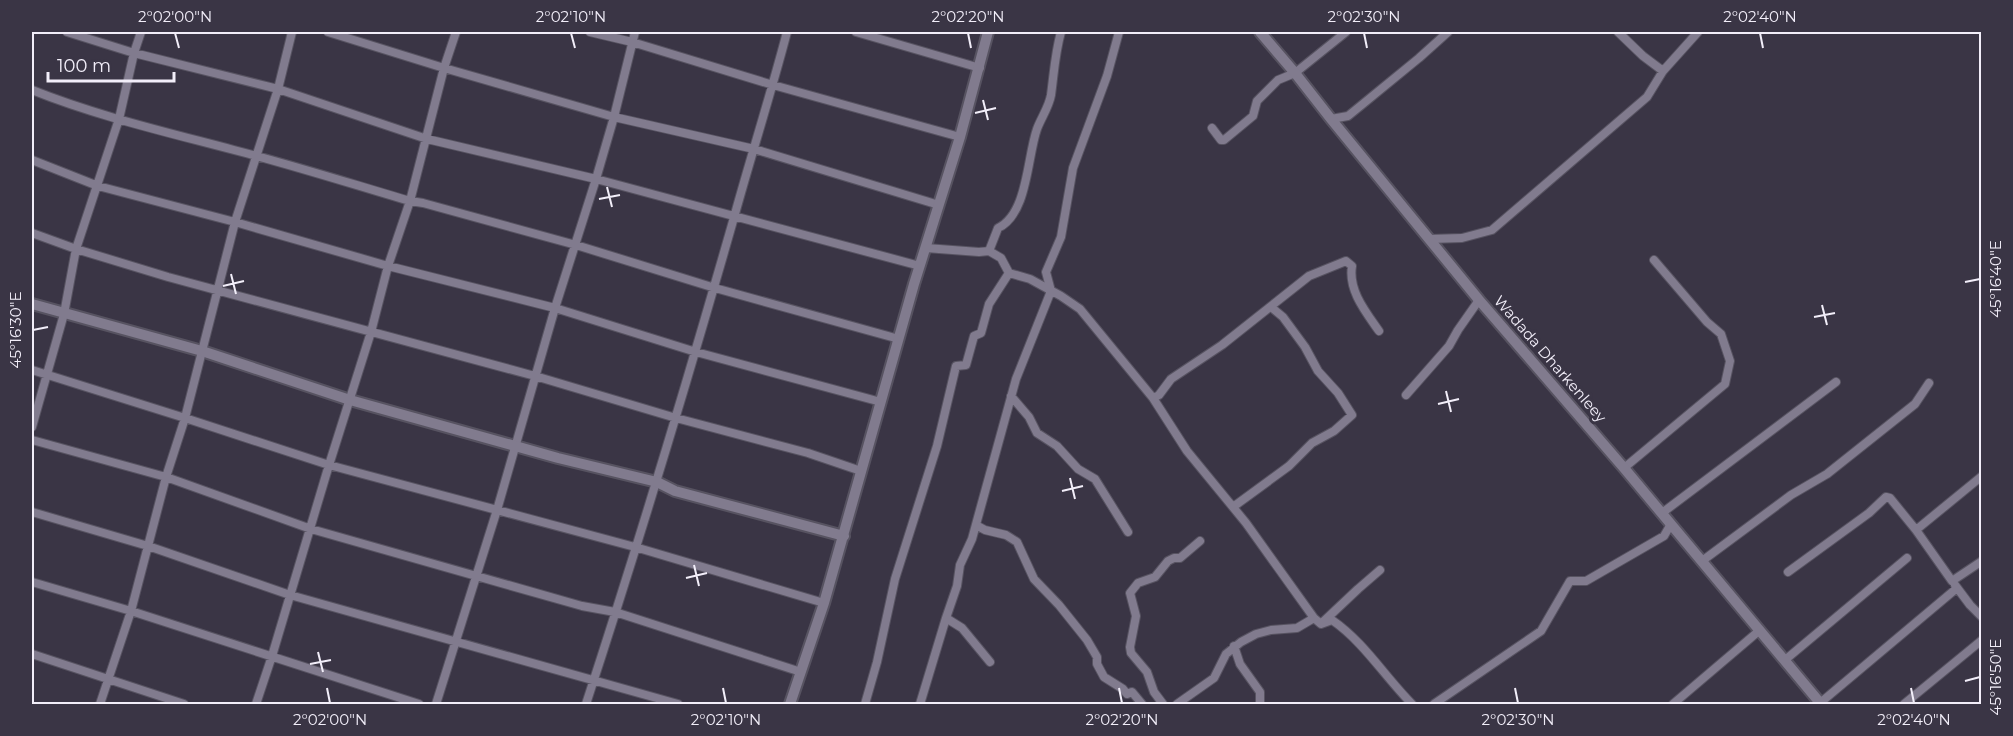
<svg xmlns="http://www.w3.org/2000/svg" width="2013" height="736" viewBox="0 0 2013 736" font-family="Montserrat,sans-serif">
  <rect width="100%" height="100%" fill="#3a3545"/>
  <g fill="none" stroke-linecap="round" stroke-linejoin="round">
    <defs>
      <path id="street" d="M 67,32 L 134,53 L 278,89 L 427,139 L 596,179 L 920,266
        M 328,32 L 444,68 L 614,117 L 754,149 L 939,205
        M 590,32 L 632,42 L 773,85 L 960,137
        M 856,32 L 980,68
        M 1618,32 L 1643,56 L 1663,71
        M 32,90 C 97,116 166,132 234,150 C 293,165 352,184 410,201 L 423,203 L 576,245 L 715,288 L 899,339
        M 1331,119 L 1348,116 L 1364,103 L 1419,58 L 1448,32
        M 1212,128 L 1221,140 L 1224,140 L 1253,116 L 1257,101 L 1278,80 L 1295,73 L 1346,32
        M 32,160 L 98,186 L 235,222 L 388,266 L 555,308 L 696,352 L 881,402
        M 32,233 L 76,249 L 168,277 L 535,376 L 676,418 L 808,453 L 861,471
        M 1429,239 L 1462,238 L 1492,230 L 1647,97 L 1663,71 L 1698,32
        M 926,248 L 979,252 L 989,251 L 1001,258 L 1009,273 L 1030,279 L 1061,296 L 1080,309 L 1153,398 L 1187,451 L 1246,523 L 1314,618 L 1321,624 L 1332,620 C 1364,642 1385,677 1412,704
        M 989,251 L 998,228 C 1028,214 1027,157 1037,129 C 1041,118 1049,107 1051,95 C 1054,73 1055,53 1061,32
        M 32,370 L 185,418 L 329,465 L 635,547 L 824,603
        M 1406,395 L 1449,346 L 1458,330 L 1479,300
        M 1011,396 L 1029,417 L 1037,433 L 1057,446 L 1078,469 L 1095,479 L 1128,532
        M 1153,398 L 1159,395 L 1171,379 L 1222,345 L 1309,276 L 1346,261 L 1352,266 C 1348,290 1365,311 1379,331
        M 32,427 L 64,314 L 76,249 L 119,119 L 134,53 L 141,32
        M 32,440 L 166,477 L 311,529 L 582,606 L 615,612 L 801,672
        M 1624,468 L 1725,384 L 1730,361 L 1721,334 L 1707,322 L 1654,260
        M 1233,507 L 1289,466 L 1312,443 L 1334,431 L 1352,415 L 1338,393 L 1318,371 L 1305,347 L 1283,317 L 1271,307
        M 32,512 L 148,546 L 290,595 L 678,704
        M 1662,513 L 1836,382
        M 976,525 L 985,530 L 1006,535 L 1017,542 L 1034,579 L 1059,605 L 1087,640 L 1097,657 L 1097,664 L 1104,677 L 1123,689 L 1127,694 L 1132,692 L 1142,704
        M 1916,530 L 1982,476
        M 1702,561 L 1791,495 L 1827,474 L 1915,404 L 1929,383
        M 1788,572 L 1869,513 L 1886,497 L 1890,498 L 1916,530 L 1952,581 L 1982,561
        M 32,582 L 131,611 L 419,704
        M 1955,585 L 1970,605 L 1982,617
        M 946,618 L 962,628 L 990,662
        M 1324,621 L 1358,589 L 1380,570
        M 1234,646 L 1240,664 L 1260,692 L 1260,704
        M 32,654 L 184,704
        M 1785,660 L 1907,558
        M 1820,703 L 1957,588
        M 100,704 L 131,611 L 166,477 L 185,418 L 235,222 L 278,89 L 292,32
        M 256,704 L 272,656 L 329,465 L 371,332 L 388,266 L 410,201 L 444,68 L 456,32
        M 436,704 L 497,510 L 555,308 L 596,179 L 614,117 L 635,32
        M 586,704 C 639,542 688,379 735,214 C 752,153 771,93 787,32
        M 865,704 L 877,662 L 895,579 L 937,446 L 956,366 L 966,365 L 974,336 L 981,333 L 989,304 L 1009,273
        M 920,704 L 946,618 L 957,586 L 960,565 L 972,539 L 1016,379 L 1051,291 L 1046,272 L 1061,237 L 1073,168 L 1107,76 L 1119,32
        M 1163,704 L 1154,692 L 1147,672 L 1131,653 L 1130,647 L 1136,616 L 1130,593 L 1138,583 L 1155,577 L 1168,561 L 1174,558 L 1180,558 L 1200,541
        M 1177,704 L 1214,678 L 1226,654 L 1241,642 L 1256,634 L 1271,630 L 1297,628 L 1314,618
        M 1434,704 L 1541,631 L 1570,581 L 1586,581 L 1664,536 L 1671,524
        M 1673,704 L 1760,630
        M 1904,704 L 1982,640"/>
      <path id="secondary" d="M 1260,32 L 1295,73 L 1331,119 L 1479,300 L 1624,468 L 1821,704
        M 32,304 L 202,351 L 350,400 L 558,458 L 657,482 L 675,491 L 844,536
        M 790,704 L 824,603 L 914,284 L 960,137 L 988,32"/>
    </defs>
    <use href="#street" stroke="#575361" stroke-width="10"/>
    <use href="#secondary" stroke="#575361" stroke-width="14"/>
    <use href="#street" stroke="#817b8e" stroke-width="8"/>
    <use href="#secondary" stroke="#817b8e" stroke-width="10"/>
  </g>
  <path fill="none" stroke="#f2eef9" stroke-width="2" d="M 175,33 L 179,48M 571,33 L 575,48M 968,33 L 971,48M 1364,33 L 1367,48M 1760,33 L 1763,48M 983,100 L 988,120M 975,113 L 996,108M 607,187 L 612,207M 599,199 L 620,195M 231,274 L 236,294M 1965,282 L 1980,279M 223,286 L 244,281M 1822,305 L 1827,325M 1814,317 L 1835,313M 33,330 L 48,327M 1446,391 L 1451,412M 1438,404 L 1459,399M 1070,478 L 1075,499M 1062,491 L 1083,486M 694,565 L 699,586M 686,578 L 707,573M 318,652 L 323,672M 310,664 L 331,660M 1965,681 L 1980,677M 327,688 L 330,703M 723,688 L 726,703M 1119,688 L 1122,703M 1515,688 L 1518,703M 1911,688 L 1914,703"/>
  <g text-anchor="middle" stroke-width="6" stroke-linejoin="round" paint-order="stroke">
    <g font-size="15" fill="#f2eef9" stroke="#3a3545">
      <text transform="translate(1550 359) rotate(49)" y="5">Wadada Dharkenleey</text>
    </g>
  </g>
  <rect width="2013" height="736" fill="none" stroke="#3a3545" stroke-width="66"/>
  <path d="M48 72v9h126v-9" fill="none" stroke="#f2eef9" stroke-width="3"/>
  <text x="57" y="72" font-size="18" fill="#f2eef9" stroke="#3a3545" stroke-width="4.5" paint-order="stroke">100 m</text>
  <rect x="33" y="33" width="1947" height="670" fill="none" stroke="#f2eef9" stroke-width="2"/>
  <g font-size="15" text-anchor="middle" fill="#f2eef9">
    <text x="175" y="22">2°02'00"N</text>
    <text x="571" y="22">2°02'10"N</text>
    <text x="968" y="22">2°02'20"N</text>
    <text x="1364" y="22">2°02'30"N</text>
    <text x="1760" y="22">2°02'40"N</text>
    <text transform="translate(1996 279) rotate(-90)" y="5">45°16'40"E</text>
    <text transform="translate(16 330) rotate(-90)" y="5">45°16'30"E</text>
    <text transform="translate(1996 677) rotate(-90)" y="5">45°16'50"E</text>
    <text x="330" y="725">2°02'00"N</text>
    <text x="726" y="725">2°02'10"N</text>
    <text x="1122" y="725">2°02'20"N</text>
    <text x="1518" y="725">2°02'30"N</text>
    <text x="1914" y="725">2°02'40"N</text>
  </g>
</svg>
